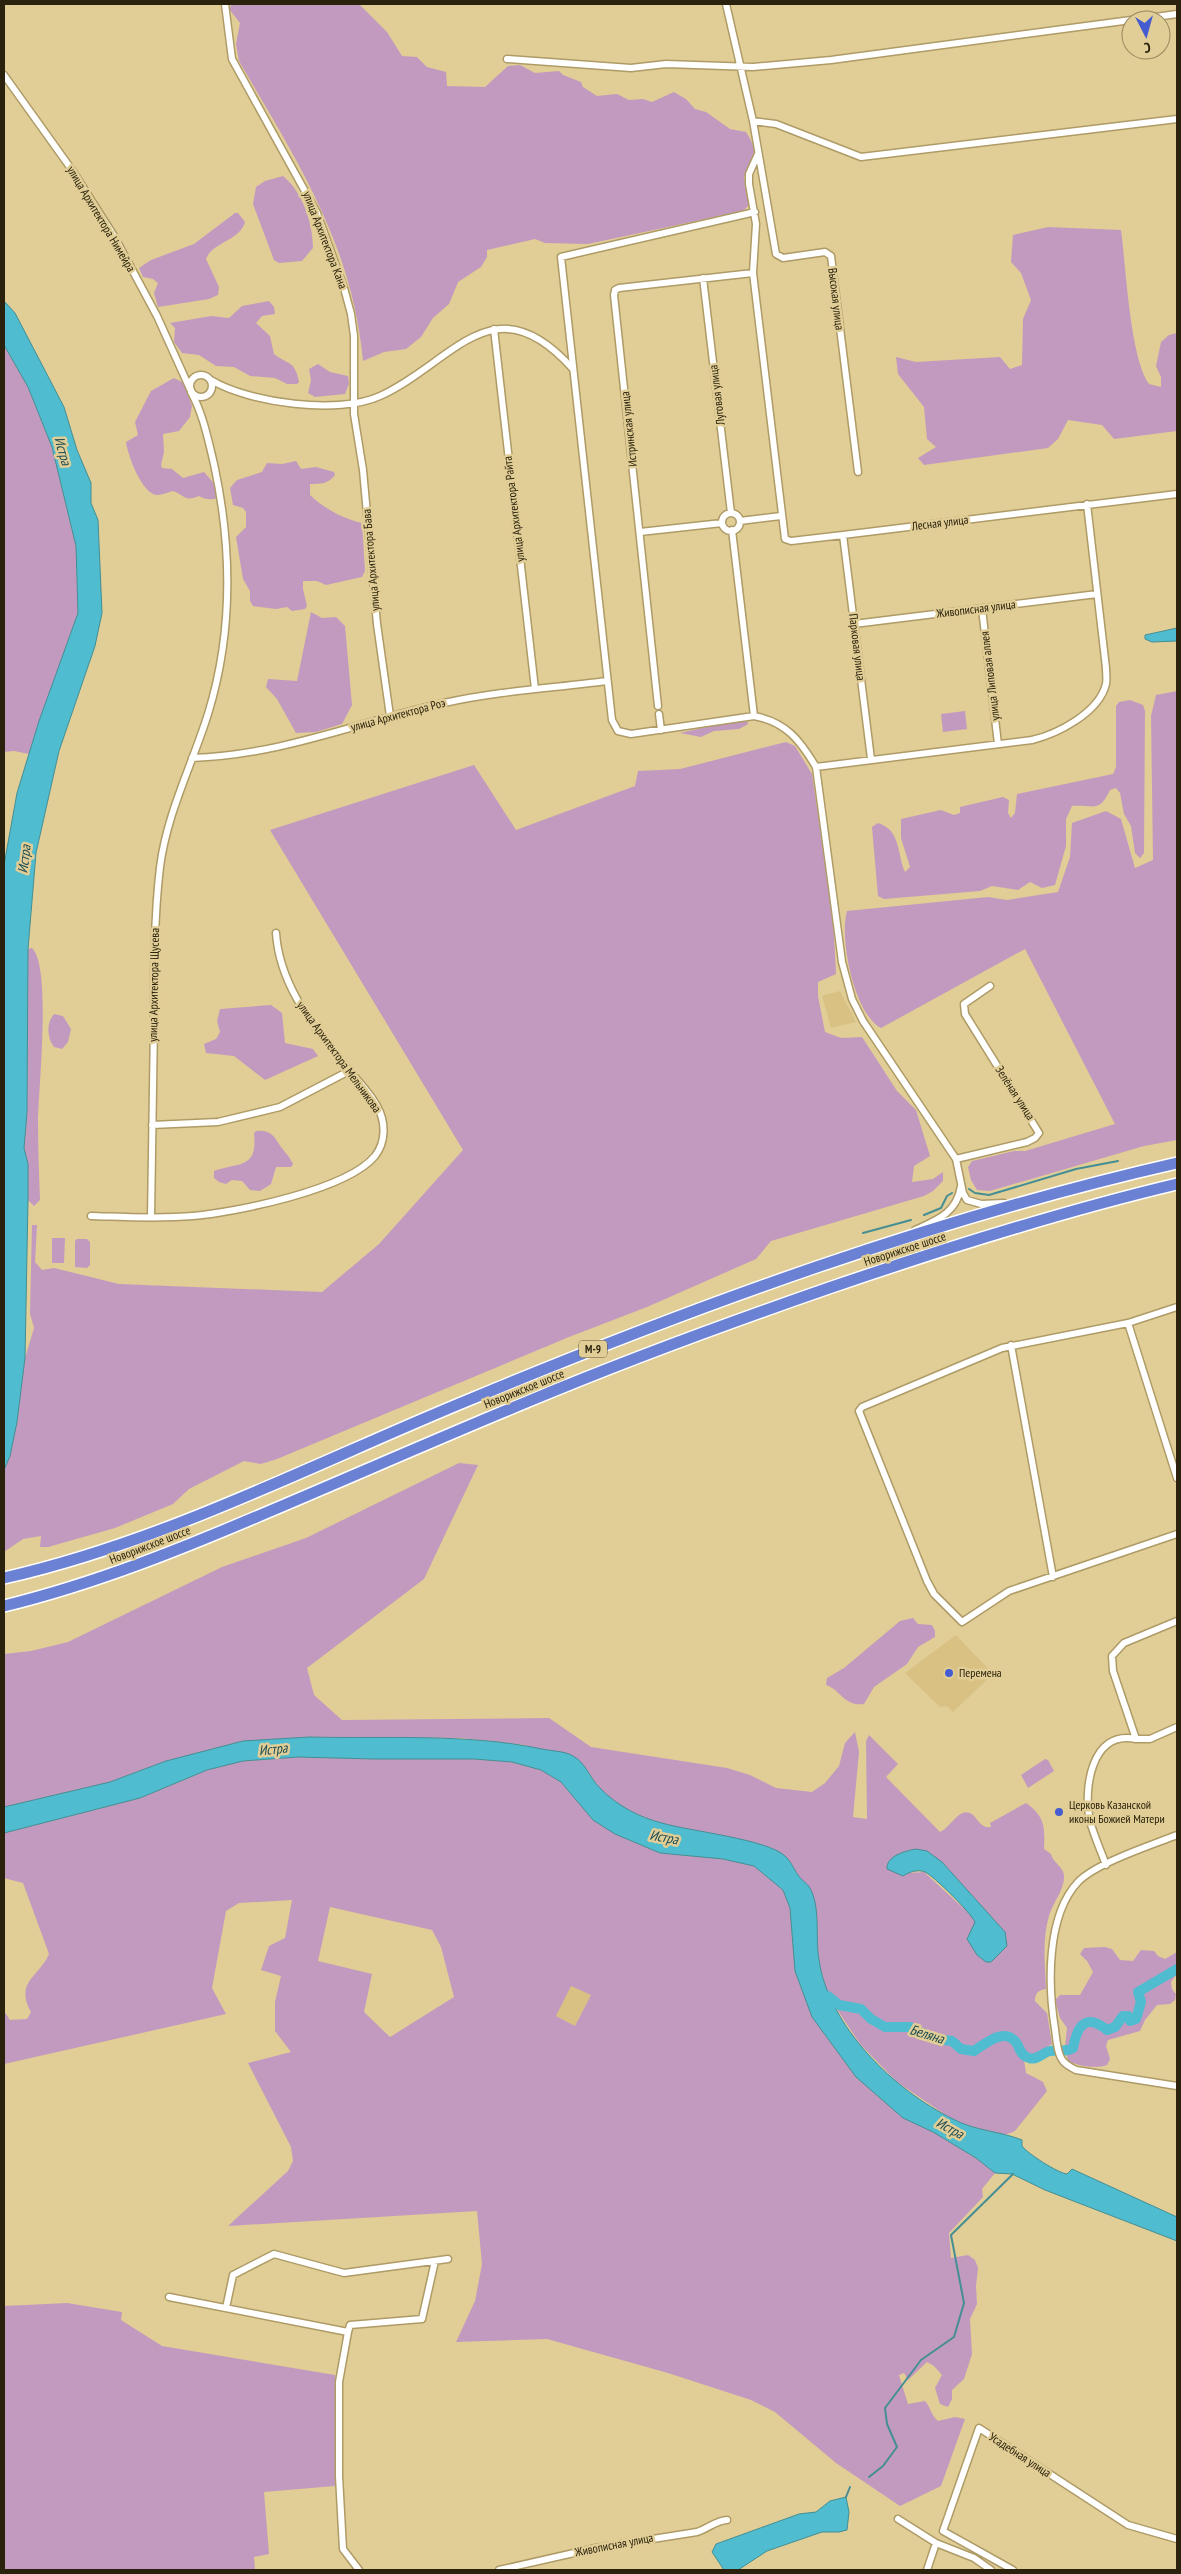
<svg xmlns="http://www.w3.org/2000/svg" width="1181" height="2574" viewBox="0 0 1181 2574" font-family="'PT Sans Narrow',sans-serif">
  <rect width="100%" height="100%" fill="#e1cd96"/>
  <path fill="#d8c183" d="M 840,991 L 856,1022 L 831,1028 L 822,996 Z
    M 956,1635 L 993,1674 L 953,1712 L 947,1706 L 940,1707 L 905,1673 Z
    M 571,1985 L 591,1995 L 575,2026 L 556,2016 Z"/>
  <path fill="#c39abf" fill-rule="evenodd" d="M 232,4 L 359,4 L 387,32 L 402,56 L 417,57 L 427,67 L 446,72 L 447,86 L 485,87 L 508,66 L 520,65 L 535,73 L 559,71 L 563,75 L 581,82 L 583,87 L 597,96 L 617,94 L 629,100 L 643,99 L 652,102 L 674,92 L 686,99 L 695,109 L 706,112 L 730,129 L 746,132 C 762,157 751,157 744,178 L 750,204 L 743,211 L 588,244 L 545,243 L 535,239 L 487,250 L 487,257 L 481,267 L 458,282 L 449,304 L 433,318 L 421,337 L 406,349 L 384,352 L 363,361 C 352,243 297,161 239,61 L 236,44 L 240,23 L 229,9 Z
    M 283,176 C 303,192 313,224 313,248 L 302,261 L 279,263 L 274,260 L 253,204 L 256,187 L 265,181 Z
    M 235,213 L 238,213 L 245,222 C 240,241 212,242 206,259 L 219,287 L 218,295 L 209,299 L 158,307 L 154,293 L 158,283 L 153,279 L 143,277 L 139,268 L 151,260 L 194,244 Z
    M 1048,227 L 1121,230 C 1126,267 1130,358 1149,384 L 1161,387 L 1161,377 L 1156,366 L 1161,342 L 1169,335 L 1177,333 L 1177,431 L 1114,439 L 1102,425 L 1068,420 L 1058,439 L 1048,448 L 924,465 L 918,458 L 936,447 L 927,439 L 924,407 L 898,374 L 896,357 L 916,362 L 1000,357 L 1010,369 L 1022,365 L 1023,319 L 1031,300 L 1021,273 L 1011,262 L 1013,235 Z
    M 269,301 L 274,307 L 275,314 L 262,316 L 256,323 L 270,336 L 274,354 C 288,365 295,360 299,382 L 297,384 L 287,384 L 275,378 L 250,376 L 234,367 L 216,366 L 199,355 L 182,353 L 174,342 L 175,328 L 170,323 L 211,316 L 229,318 L 242,306 Z
    M 4,345 L 28,387 L 52,447 L 76,546 L 78,613 L 29,754 L 14,751 L 4,752 Z
    M 318,364 L 330,372 L 348,376 L 349,384 L 345,394 L 315,397 L 308,393 L 311,380 L 309,369 Z
    M 174,378 L 184,383 L 192,406 L 190,417 L 179,431 L 163,434 L 164,452 L 161,465 L 162,468 L 172,469 L 183,478 L 204,472 L 218,488 L 218,498 C 211,500 206,500 199,496 C 183,502 187,496 173,491 C 168,492 163,495 157,495 C 142,494 128,456 126,442 L 138,435 L 135,422 L 151,391 Z
    M 296,461 L 301,469 L 316,467 L 334,472 L 335,475 C 328,484 321,484 310,484 L 310,495 C 323,508 344,519 362,523 L 365,571 L 362,577 L 326,585 L 317,581 L 303,581 L 303,589 L 307,606 L 305,609 L 292,611 L 287,607 L 276,609 L 253,606 L 250,601 L 250,591 L 243,579 L 236,537 L 246,527 L 246,512 L 243,508 L 233,505 L 230,488 L 237,480 L 262,472 L 267,463 L 282,464 Z
    M 311,612 L 322,618 L 336,617 L 345,626 L 352,705 L 342,724 L 316,732 L 296,733 L 277,699 L 266,687 L 268,679 L 297,681 Z
    M 1177,691 L 1177,1140 L 1144,1146 L 990,1191 L 977,1190 L 971,1180 L 968,1167 L 972,1161 L 1014,1151 L 1025,1151 L 1115,1124 L 1025,949 L 881,1028 C 854,1014 839,938 847,911 L 988,897 L 1007,900 L 1058,892 L 1070,857 L 1072,823 L 1106,811 L 1121,819 L 1135,868 L 1153,860 L 1151,716 L 1156,695 Z
    M 1130,700 L 1143,705 L 1145,711 L 1144,853 L 1140,858 L 1135,853 L 1131,826 L 1124,814 L 1120,793 L 1116,788 L 1110,790 C 1099,814 1093,804 1072,806 L 1066,819 L 1066,846 L 1055,885 L 1042,888 L 1030,882 L 1018,890 L 992,886 L 980,891 L 884,899 L 878,896 L 872,827 L 878,823 C 901,830 897,854 905,872 L 910,867 L 901,838 L 901,819 L 941,810 L 954,815 L 960,813 L 960,807 L 1003,797 L 1009,800 L 1008,813 L 1011,818 L 1015,813 L 1017,794 L 1113,774 L 1116,767 L 1116,706 L 1119,702 Z
    M 965,711 L 967,729 L 943,732 L 941,714 Z
    M 729,722 L 748,722 L 748,724 L 739,729 L 714,731 L 701,737 L 680,733 Z
    M 786,742 L 795,746 L 812,774 L 833,916 L 836,974 L 818,982 L 818,996 L 825,1032 L 841,1038 L 862,1037 L 897,1091 L 916,1110 L 930,1156 L 914,1166 L 912,1182 L 933,1179 L 943,1172 L 943,1181 L 933,1191 L 924,1196 L 771,1241 L 756,1259 L 647,1307 L 569,1337 L 277,1459 L 261,1464 L 244,1461 L 189,1489 L 173,1504 L 115,1528 L 48,1547 L 40,1547 L 41,1536 L 23,1539 L 4,1552 L 4,1470 L 10,1456 L 17,1422 L 25,1358 L 34,1328 L 30,1314 L 32,1225 L 37,1225 L 35,1262 L 42,1270 L 54,1268 L 119,1284 L 322,1292 L 379,1244 L 463,1150 L 270,830 L 474,765 L 516,830 L 635,786 L 638,771 L 680,769 Z
    M 32,948 C 52,967 38,1092 38,1123 C 38,1148 39,1174 40,1200 L 34,1206 L 28,1200 L 28,1164 L 24,1148 L 27,1112 L 28,949 Z
    M 271,1005 L 282,1013 L 285,1043 L 313,1049 L 318,1056 L 265,1080 L 234,1056 L 206,1053 L 204,1044 L 216,1039 L 220,1032 L 217,1021 L 220,1009 Z
    M 54,1014 L 63,1016 L 71,1029 L 68,1042 L 62,1049 L 54,1047 C 47,1038 46,1023 54,1014 Z
    M 256,1131 C 270,1130 273,1135 279,1144 C 284,1152 289,1155 293,1164 L 291,1167 L 276,1167 L 271,1184 L 260,1191 L 250,1190 L 242,1181 L 232,1180 L 226,1184 L 219,1182 L 214,1178 L 214,1171 C 240,1162 258,1169 254,1133 Z
    M 52,1238 L 65,1238 L 64,1263 L 52,1263 Z
    M 77,1239 L 87,1239 L 90,1242 L 90,1265 L 87,1268 L 75,1267 L 75,1241 Z
    M 459,1463 L 478,1465 L 424,1579 L 307,1668 L 314,1695 L 342,1720 L 549,1718 L 591,1747 L 727,1768 L 750,1775 L 776,1788 L 812,1792 L 825,1783 L 839,1766 L 845,1743 L 855,1732 L 859,1752 L 853,1817 L 867,1819 L 866,1741 L 869,1735 L 898,1764 L 886,1777 L 940,1832 C 952,1827 961,1802 975,1817 C 980,1823 982,1828 991,1827 L 990,1823 L 1026,1803 C 1045,1816 1045,1828 1044,1849 L 1051,1854 C 1053,1863 1064,1867 1064,1876 C 1065,1889 1052,1904 1049,1916 C 1042,1940 1045,1965 1046,1989 C 1038,1990 1035,1993 1035,2001 L 1047,2013 L 1052,2044 L 1034,2054 L 1028,2054 L 1024,2060 L 1026,2073 L 1043,2082 L 1047,2091 L 1015,2131 L 1008,2134 L 992,2134 L 953,2120 L 897,2082 L 860,2044 L 828,1996 L 818,1957 L 816,1913 L 809,1887 L 801,1879 L 785,1856 L 773,1849 L 727,1837 L 662,1824 L 641,1816 L 618,1805 L 598,1786 L 589,1773 L 525,1745 L 461,1738 L 309,1737 L 244,1741 L 166,1761 L 110,1782 L 4,1807 L 4,1654 L 31,1651 L 68,1642 L 222,1567 L 306,1538 ZM 942,1862 L 1005,1932 L 967,1938 L 976,1922 L 972,1916 L 924,1872 L 908,1873 Z
    M 913,1618 L 918,1624 L 932,1625 L 935,1631 L 935,1637 L 918,1647 L 907,1664 L 874,1687 L 864,1704 C 844,1707 840,1689 826,1685 L 827,1678 L 844,1668 L 900,1621 Z
    M 298,1757 L 373,1759 L 474,1759 L 512,1762 L 541,1770 L 561,1782 L 593,1820 L 631,1841 L 660,1853 L 723,1859 L 754,1866 L 783,1890 L 790,1908 L 795,1971 L 812,2017 L 856,2077 L 903,2118 L 933,2132 L 976,2158 L 995,2173 L 982,2189 L 983,2197 L 949,2233 L 951,2258 L 968,2255 L 975,2260 L 978,2268 L 976,2286 L 977,2304 L 970,2319 L 972,2354 L 964,2379 L 952,2390 L 952,2399 L 948,2407 L 940,2404 L 935,2388 L 942,2375 L 934,2366 L 927,2362 L 908,2380 L 904,2373 L 899,2375 L 908,2404 L 925,2401 C 931,2408 931,2415 938,2421 L 955,2417 L 965,2419 L 941,2486 L 900,2506 L 836,2463 L 775,2412 L 751,2400 L 668,2373 L 547,2339 L 456,2342 L 475,2301 L 482,2264 L 477,2211 L 228,2226 L 288,2171 L 293,2161 L 291,2147 L 248,2063 L 291,2052 L 275,2031 L 275,2002 L 281,1976 L 261,1970 L 269,1946 L 285,1938 L 292,1900 L 239,1903 L 226,1911 L 212,1988 L 226,2014 L 4,2064 L 4,2011 L 10,2020 L 27,2019 L 31,2012 C 14,1982 40,1976 49,1954 L 23,1883 L 4,1878 L 4,1833 L 140,1798 L 207,1770 L 243,1761 ZM 330,1907 L 432,1930 L 441,1947 L 454,1997 L 390,2037 L 364,2012 L 372,1974 L 318,1961 ZM 571,1986 L 591,1995 L 575,2026 L 556,2016 Z
    M 1045,1759 L 1048,1760 L 1054,1771 L 1028,1788 L 1021,1775 Z
    M 1105,1947 L 1112,1949 L 1120,1960 L 1133,1961 L 1141,1950 L 1154,1951 L 1158,1956 L 1165,1959 L 1177,1952 L 1177,1974 L 1171,1982 L 1172,1989 L 1176,1994 L 1175,2000 L 1170,2004 L 1157,2005 L 1145,2020 L 1140,2031 L 1108,2040 L 1106,2046 L 1110,2059 L 1107,2065 C 1096,2069 1078,2066 1068,2061 L 1065,2047 L 1067,2028 L 1060,2018 L 1055,2000 L 1060,1995 L 1080,1995 L 1093,1972 L 1087,1961 L 1080,1954 L 1084,1948 Z
    M 67,2303 L 122,2312 L 121,2320 L 162,2346 L 335,2375 L 335,2486 L 264,2492 L 269,2554 L 254,2557 L 255,2570 L 4,2570 L 4,2306 Z"/>
  <path fill="#4fbccf" stroke="#448e94" d="M 4,301 L 15,313 L 64,407 L 77,450 L 91,483 L 91,503 L 98,520 L 102,613 L 95,646 L 59,751 L 36,853 L 28,949 L 27,1112 L 24,1148 L 28,1164 L 28,1200 L 25,1358 L 17,1422 L 10,1456 L 4,1470 L 4,865 L 17,793 L 39,721 L 78,613 L 76,546 L 52,447 L 28,387 L 4,345 Z
    M 1177,628 L 1177,641 L 1152,642 L 1145,639 L 1145,635 Z
    M 309,1737 C 386,1739 466,1733 542,1749 C 551,1751 565,1751 573,1756 C 585,1762 590,1778 599,1787 C 616,1805 638,1817 662,1823 C 688,1831 767,1839 785,1856 C 790,1860 794,1869 798,1875 C 801,1880 807,1883 810,1888 C 821,1909 815,1937 819,1960 C 829,2027 894,2090 953,2119 C 975,2131 1000,2131 1022,2140 L 1022,2146 C 1028,2154 1058,2173 1067,2174 L 1072,2169 L 1177,2217 L 1177,2241 L 1045,2190 L 1012,2174 L 995,2173 L 976,2158 L 933,2132 L 903,2118 L 856,2077 L 812,2017 L 795,1971 L 790,1908 L 783,1890 L 754,1866 L 723,1859 L 660,1853 L 615,1834 L 593,1820 L 561,1782 L 541,1770 L 512,1762 L 474,1759 L 373,1759 L 298,1757 L 243,1761 L 207,1770 L 140,1798 L 4,1833 L 4,1807 L 110,1782 L 166,1761 L 243,1741 Z
    M 916,1849 L 927,1851 L 942,1862 L 1005,1932 L 1007,1946 L 991,1962 L 986,1962 L 977,1955 L 967,1939 L 975,1922 C 970,1912 935,1877 925,1872 C 918,1869 909,1872 903,1876 L 887,1869 C 886,1856 905,1851 916,1849 Z
    M 846,2497 L 849,2512 L 847,2530 L 839,2532 L 822,2532 L 767,2551 L 738,2570 L 724,2570 L 712,2552 L 716,2544 L 799,2514 L 816,2512 L 830,2501 Z"/>
  <g fill="none" stroke-linecap="round" stroke-linejoin="round">
    <path stroke="#448e94" stroke-width="2" d="M 969,1189 L 975,1193 L 989,1195 L 1076,1169 L 1118,1161
      M 924,1215 L 941,1208 L 947,1196 L 952,1193
      M 863,1233 L 911,1220
      M 869,2477 L 883,2466 L 897,2447 L 887,2424 L 885,2408 L 921,2360 L 954,2337 L 964,2303 L 951,2235 L 1013,2174
      M 846,2497 L 850,2487"/>
    <path stroke="#4fbccf" stroke-width="10" d="M 817,1999 L 828,1996 L 839,2005 L 861,2009 L 871,2019 L 885,2027 L 910,2027 L 935,2039 L 952,2041 L 961,2049 L 974,2051 C 986,2043 1006,2026 1017,2044 C 1020,2049 1021,2056 1029,2058 C 1037,2061 1043,2052 1050,2051 C 1059,2049 1065,2053 1073,2048 C 1077,2027 1085,2012 1107,2030 L 1115,2027 L 1123,2016 L 1128,2016 L 1130,2021 L 1136,2019 L 1141,2002 L 1138,1992 L 1177,1969"/>
    <defs>
      <path id="minor" d="M 225,4 L 232,59 L 317,213 L 344,288 L 351,314 L 354,336 L 354,414 L 363,470 L 377,624 L 390,716
        M 726,4 L 753,121 L 776,254 L 783,258 L 825,252 L 831,256 L 858,472
        M 1134,20 L 1177,14
        M 507,59 L 631,68 L 666,64 L 753,67 L 831,60 L 1131,20
        M 4,75 L 72,170 L 114,236 L 157,316 L 190,389
        M 753,121 L 776,124 L 861,157 L 1177,119
        M 758,154 L 749,174 L 749,184 L 756,224 L 753,273 L 785,539 L 791,541 L 843,535 L 1177,494
        M 755,212 L 561,257 L 612,720 L 618,731 L 631,734 L 754,716 C 786,722 800,740 816,767 L 842,962 L 852,999 L 863,1021 L 956,1159 L 963,1193 L 967,1200 L 981,1204 L 1004,1203
        M 703,278 L 731,513
        M 494,329 L 535,689
        M190 386a11 11 0 1 1 22 0a11 11 0 1 1-22 0Z
        M 211,380 C 249,403 339,415 380,396 C 453,363 493,280 572,368
        M722 522a9 9 0 1 1 18 0a9 9 0 1 1-18 0Z
        M 740,521 L 781,516
        M 732,530 L 754,716
        M 640,532 L 722,523
        M 843,535 L 871,759
        M 982,609 L 998,744
        M 854,624 L 1097,594
        M 658,706 L 614,295 L 615,290 L 619,288 L 753,273
        M 659,714 L 661,730
        M 192,758 C 282,755 358,722 444,703 C 498,691 553,688 607,681
        M 816,767 L 1032,740 C 1057,734 1099,713 1106,684 C 1107,679 1106,673 1106,668 L 1087,504
        M 152,1125 L 218,1122 L 280,1107 L 349,1071
        M 956,1159 L 1027,1142 L 1035,1138 L 1039,1133 L 965,1014 L 964,1004 L 990,986
        M 91,1216 C 125,1217 159,1219 193,1216 C 236,1212 347,1190 375,1156 C 386,1142 386,1122 377,1106 C 367,1088 350,1073 337,1056 C 308,1020 279,980 276,933
        M 151,1217 C 152,1152 153,1087 154,1023 C 154,971 154,918 160,867 C 167,813 192,765 208,714 C 233,633 232,547 214,464 C 208,439 203,414 191,392
        M 915,1230 C 937,1220 957,1213 961,1186
        M 1177,1307 L 1128,1323 L 1002,1348 L 862,1407 L 859,1411 L 927,1581 L 934,1594 L 962,1622 L 1009,1591 L 1177,1534
        M 1128,1323 L 1177,1478
        M 1011,1345 L 1053,1577
        M 1177,1621 L 1124,1643 L 1112,1656 L 1113,1671 L 1136,1739 L 1150,1739 L 1177,1727
        M 1177,1835 C 1152,1845 1096,1863 1078,1882 C 1046,1916 1048,1986 1055,2029 C 1056,2037 1057,2051 1061,2058 C 1064,2064 1070,2067 1076,2070 L 1177,2086
        M 1106,1865 C 1101,1851 1094,1836 1090,1821 C 1083,1790 1091,1729 1136,1739
        M 169,2297 L 348,2332
        M 226,2308 L 233,2275 L 274,2254 L 344,2273 L 448,2259
        M 898,2519 L 936,2543 L 974,2558 L 991,2570
        M 359,2570 L 343,2549 L 339,2476 L 339,2382 L 348,2332 L 350,2325 L 422,2319 L 435,2261
        M 499,2570 L 596,2548 L 697,2532 C 707,2529 717,2520 727,2520
        M 927,2570 L 936,2543
        M 1013,2570 L 943,2531 L 979,2428 L 1128,2525 L 1177,2539"/>
      <path id="motorway" d="M 4,1578 C 167,1541 317,1462 471,1399 C 700,1304 936,1218 1177,1163
        M 4,1606 C 98,1583 186,1547 275,1509 C 360,1473 444,1436 529,1401 C 627,1360 728,1323 829,1288 C 943,1249 1059,1212 1177,1184"/>
    </defs>
    <use href="#minor" stroke="#ae9b66" stroke-width="9"/>
    <use href="#motorway" stroke="#fff" stroke-width="14"/>
    <use href="#minor" stroke="#fff" stroke-width="6"/>
    <use href="#motorway" stroke="#6b82d4" stroke-width="11"/>
  </g>
  <g fill="#445ccf" stroke="#e1cd96" stroke-width="2">
    <circle cx="949" cy="1673" r="5"/>
    <circle cx="1059" cy="1812" r="5"/>
  </g>
  <g text-anchor="middle" stroke-width="5" stroke-linejoin="round" paint-order="stroke">
    <rect fill="#e1cd96" stroke="#615535" stroke-width="1" x="579" y="1340.5" width="28" height="17" rx="4"/>
    <g font-size="11" font-weight="bold" fill="#2a220c">
      <text x="593" y="1353">М-9</text>
    </g>
    <g font-size="12" fill="#2a220c" stroke="#e1cd96">
      <text transform="translate(101 219) rotate(59)" y="4">улица Архитектора Нимейра</text>
      <text transform="translate(325 240) rotate(69)" y="4">улица Архитектора Кана</text>
      <text transform="translate(836 299) rotate(83)" y="4">Высокая улица</text>
      <text transform="translate(717 395) rotate(-97)" y="4">Луговая улица</text>
      <text transform="translate(629 429) rotate(-96)" y="4">Истринская улица</text>
      <text transform="translate(514 509) rotate(-97)" y="4">улица Архитектора Райта</text>
      <text transform="translate(940 523) rotate(-7)" y="4">Лесная улица</text>
      <text transform="translate(371 560) rotate(-95)" y="4">улица Архитектора Бава</text>
      <text transform="translate(976 609) rotate(-7)" y="4">Живописная улица</text>
      <text transform="translate(857 647) rotate(83)" y="4">Парковая улица</text>
      <text transform="translate(990 676) rotate(-97)" y="4">улица Липовая аллея</text>
      <text transform="translate(398 715) rotate(-15)" y="4">улица Архитектора Роэ</text>
      <text transform="translate(154 985) rotate(-89)" y="4">улица Архитектора Щусева</text>
      <text transform="translate(339 1057) rotate(54)" y="4">улица Архитектора Мельникова</text>
      <text transform="translate(1015 1093) rotate(57)" y="4">Зелёная улица</text>
      <text transform="translate(905 1249) rotate(-18)" y="4">Новорижское шоссе</text>
      <text transform="translate(524 1389) rotate(-22)" y="4">Новорижское шоссе</text>
      <text transform="translate(150 1545) rotate(-21)" y="4">Новорижское шоссе</text>
      <text transform="translate(1020 2455) rotate(33)" y="4">Усадебная улица</text>
      <text transform="translate(614 2545) rotate(-11)" y="4">Живописная улица</text>
    </g>
    <g font-size="12" fill="#2a220c" stroke="#e1cd96" text-anchor="start">
      <text x="959" y="1677">Перемена</text>
      <text x="1069" y="1809">Церковь Казанской<tspan x="1069" dy="14">иконы Божией Матери</tspan></text>
    </g>
    <g font-size="14" font-style="italic" fill="#1a4a52" stroke="#e1cd96">
      <text transform="translate(63 451) rotate(74)" y="5">Истра</text>
      <text transform="translate(24 859) rotate(-83)" y="5">Истра</text>
      <text transform="translate(273 1749) rotate(-6)" y="5">Истра</text>
      <text transform="translate(664 1837) rotate(10)" y="5">Истра</text>
      <text transform="translate(927 2034) rotate(17)" y="5">Беляна</text>
      <text transform="translate(950 2128) rotate(28)" y="5">Истра</text>
    </g>
  </g>
  <rect width="1181" height="2574" fill="none" stroke="#2a220c" stroke-width="10"/>
  <g transform="translate(1146 35) rotate(174)"><circle r="24" fill="#e1cd96" stroke="#98895f"/>
  <path d="M0-4L9 19L0 12L-9 19Z" fill="#445ccf"/>
  <text y="-8" font-size="14" font-weight="bold" text-anchor="middle" fill="#2a220c">С</text>
  </g>
</svg>
